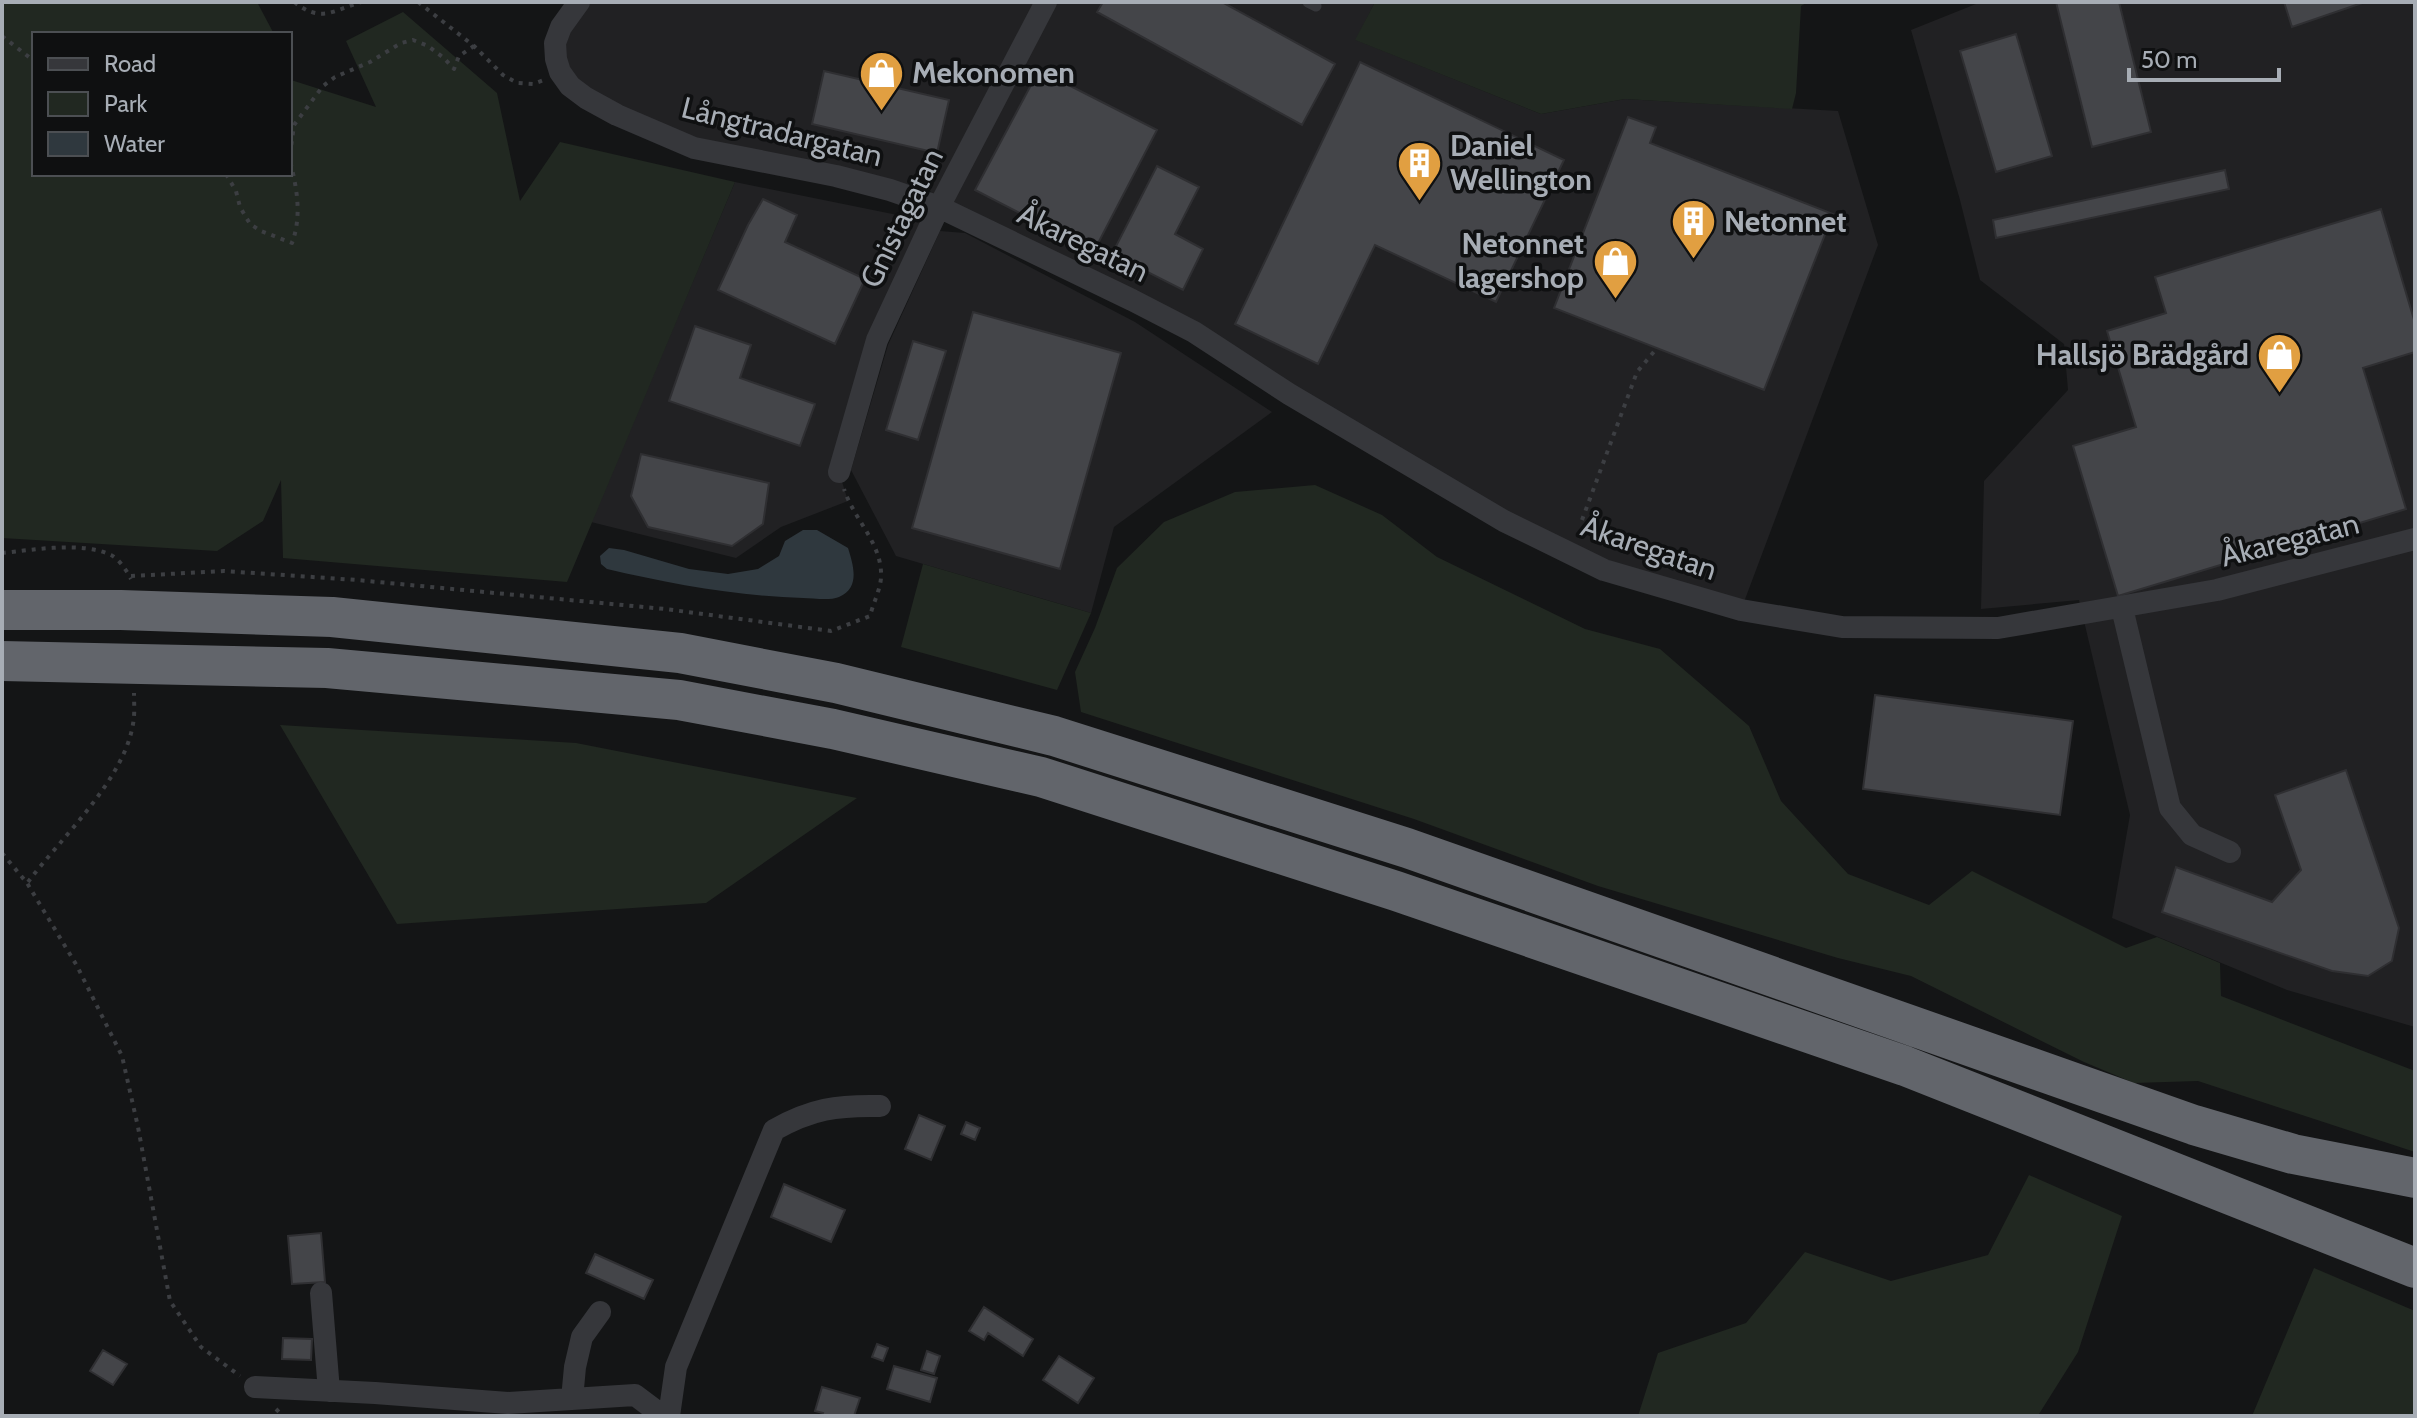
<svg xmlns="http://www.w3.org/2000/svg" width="2417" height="1418" viewBox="0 0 2417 1418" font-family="Cabin,sans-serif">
  <rect width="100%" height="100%" fill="#141516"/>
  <path fill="#212123" d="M 579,2 L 1375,2 L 1356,40 L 1541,114 L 1625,99 L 1838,111 L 1878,245 L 1741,610 L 1604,570 L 1289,394 L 939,207 L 928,187 L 836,176 L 694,148 L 570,86 L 561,27 Z
    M 1981,2 L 2415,2 L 2415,1027 L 2287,990 L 2112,918 L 2130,815 L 2079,600 L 1981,609 L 1984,481 L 2068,390 L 2064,344 L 1980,280 L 1960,200 L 1911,30 Z
    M 735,182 L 932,222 L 839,472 L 848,501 L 781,527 L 736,558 L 591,522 Z
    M 940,231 L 965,233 L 1135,322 L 1272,412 L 1114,527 L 1091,613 L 896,556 L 851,470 L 888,345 Z"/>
  <path fill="#212821" d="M 2,2 L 257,2 L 274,34 L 34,34 L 34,174 L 290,174 L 290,77 L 291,80 L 376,107 L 346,41 L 403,12 L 497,93 L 520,201 L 560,142 L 735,182 L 567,582 L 283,558 L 281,480 L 263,521 L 217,551 L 2,538 Z
    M 1375,2 L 1808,2 L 1801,6 L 1796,93 L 1792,109 L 1625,99 L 1541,114 L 1355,40 Z
    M 1315,485 L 1382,515 L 1437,557 L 1585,629 L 1660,649 L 1749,726 L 1781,801 L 1848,874 L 1929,905 L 1972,871 L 2126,948 L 2157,937 L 2220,963 L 2221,996 L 2415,1071 L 2415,1152 L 2198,1081 L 2134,1083 L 2084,1062 L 1911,976 L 1838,958 L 1598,886 L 1414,819 L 1081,712 L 1075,672 L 1095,628 L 1117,568 L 1164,522 L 1235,492 Z
    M 923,564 L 1091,613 L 1057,690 L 901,647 Z
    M 280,725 L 576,743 L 857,798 L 706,903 L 397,924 Z
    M 2029,1175 L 2122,1216 L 2078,1352 L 2039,1414 L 1638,1416 L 1658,1353 L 1746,1323 L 1805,1252 L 1891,1281 L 1988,1255 Z
    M 2314,1268 L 2415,1311 L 2415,1416 L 2252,1416 Z"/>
  <path fill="#2f383e" d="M 803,530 L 817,530 L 848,548 C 853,564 861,588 839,597 C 829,601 813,598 803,598 C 737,596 671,584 607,569 L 601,564 L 600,556 L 609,548 L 624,550 L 689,569 L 728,574 L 758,569 L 779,556 L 785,541 Z"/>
  <path fill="#444549" stroke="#2f2f32" stroke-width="2" d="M 1103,2 L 1222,2 L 1335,64 L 1302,125 L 1097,12 Z
    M 2056,2 L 2119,2 L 2151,132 L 2092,147 Z
    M 2284,2 L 2365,2 L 2292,27 Z
    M 2016,34 L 2052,156 L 1996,172 L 1960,51 Z
    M 1360,62 L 1564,160 L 1496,302 L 1375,245 L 1318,364 L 1235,324 Z
    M 1039,70 L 1157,130 L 1094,251 L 975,190 Z
    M 824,71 L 949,100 L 937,153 L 812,124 Z
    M 1628,117 L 1656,127 L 1650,143 L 1833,214 L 1764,390 L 1554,308 Z
    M 1157,166 L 1199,187 L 1175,234 L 1203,249 L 1183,290 L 1112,254 Z
    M 2225,170 L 2229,189 L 1996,238 L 1993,220 Z
    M 763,199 L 797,215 L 785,242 L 865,279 L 835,344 L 718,290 L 748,225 Z
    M 2381,209 L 2415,323 L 2415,352 L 2363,368 L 2406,509 L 2118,596 L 2073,446 L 2136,427 L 2107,331 L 2166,313 L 2155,277 Z
    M 973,312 L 1121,353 L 1060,569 L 912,528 Z
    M 695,326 L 751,345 L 740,378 L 815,404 L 800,446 L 669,401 Z
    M 913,341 L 946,351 L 918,440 L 886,430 Z
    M 641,454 L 769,483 L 763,524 L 732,546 L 648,527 L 631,496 Z
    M 1875,695 L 2073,721 L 2060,815 L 1863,789 Z
    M 2346,770 L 2399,928 L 2392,961 L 2368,976 L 2332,971 L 2162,912 L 2176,867 L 2272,902 L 2301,870 L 2275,795 Z
    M 919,1115 L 945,1126 L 931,1160 L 905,1149 Z
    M 966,1122 L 980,1128 L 975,1140 L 961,1134 Z
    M 784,1184 L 845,1210 L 831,1242 L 771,1217 Z
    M 321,1233 L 325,1282 L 292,1284 L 288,1236 Z
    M 595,1254 L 653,1280 L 644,1299 L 586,1273 Z
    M 984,1307 L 1033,1339 L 1023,1356 L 988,1333 L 984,1340 L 969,1331 Z
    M 283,1338 L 312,1339 L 311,1360 L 282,1359 Z
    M 877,1344 L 888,1348 L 883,1361 L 872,1357 Z
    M 103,1350 L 127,1364 L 113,1385 L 90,1371 Z
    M 927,1351 L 940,1356 L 934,1374 L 921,1370 Z
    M 1059,1356 L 1094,1378 L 1078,1403 L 1043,1380 Z
    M 894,1366 L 937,1378 L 930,1402 L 887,1389 Z
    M 822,1387 L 860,1398 L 854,1416 L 822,1416 L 823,1413 L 815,1411 Z"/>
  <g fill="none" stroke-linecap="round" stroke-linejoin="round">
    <path stroke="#3c3e42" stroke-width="4" stroke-dasharray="4 6" stroke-linecap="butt" d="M 294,2 C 321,23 332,11 361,2
      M 418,2 L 474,46 L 503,75 L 517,83 L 533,84 L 544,80
      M 2,36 L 34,61
      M 290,155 L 294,125 L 323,86 L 335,77 L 370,62 L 401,43 L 413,40 L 428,46 L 444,58 L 454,69 L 459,56 L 474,46
      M 226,174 L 236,191 L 240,207 L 250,224 L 261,231 L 292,243 C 302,216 297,188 290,161
      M 1582,520 L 1637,372 L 1657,348
      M 2,553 C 33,550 82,541 111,555 C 119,559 127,571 131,579
      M 131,576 L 224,571 L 357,580 L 665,609 L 831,631 L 870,616 C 873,604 880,590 881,578 C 883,544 854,520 844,489
      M 2,853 L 27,883 L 77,966 L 122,1056 L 138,1127 L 170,1301 L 201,1347 L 240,1376
      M 28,882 C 61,838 124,780 133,724 C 135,714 134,703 134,693
      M 276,1409 L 283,1416"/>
    <path stroke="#36373b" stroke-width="11" d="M 1308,2 L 1316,6"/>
    <path stroke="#36373b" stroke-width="22" d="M 579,2 L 561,27 L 555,43 L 556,59 L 560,72 L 570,86 L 586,98 L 617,115 L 694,148 L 836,176 L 890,190 L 939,207 L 1132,300 L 1194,332 L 1289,394 L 1504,521 L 1604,570 L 1741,610 L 1842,627 L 1998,628 L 2217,590 L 2415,539
      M 839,472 L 877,340 L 939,207 L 1046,2
      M 2122,608 L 2170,808 L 2192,835 L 2230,852
      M 321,1293 L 329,1391
      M 255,1387 L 375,1393 L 508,1403 L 635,1395 L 663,1416
      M 572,1399 L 575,1367 L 582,1337 L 600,1312
      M 669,1416 L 676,1367 L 774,1130 C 811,1109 837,1105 880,1106"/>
    <path stroke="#62656b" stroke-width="40" d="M 2,610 L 121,610 L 332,617 L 680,653 L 836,683 L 1054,736 L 1407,848 L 2194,1125 L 2293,1154 L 2415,1178
      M 2,661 L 327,668 L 679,700 L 833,729 L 1041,777 L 1396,891 L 1905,1066 L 2415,1268"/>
  </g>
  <defs>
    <symbol id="shop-pin" viewBox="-11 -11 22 30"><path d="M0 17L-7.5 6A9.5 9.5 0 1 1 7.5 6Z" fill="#e19f41" stroke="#0f1011"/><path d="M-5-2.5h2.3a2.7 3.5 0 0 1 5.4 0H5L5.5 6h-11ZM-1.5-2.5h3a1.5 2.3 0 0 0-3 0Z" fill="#fff"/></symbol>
    <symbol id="building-pin" viewBox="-11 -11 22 30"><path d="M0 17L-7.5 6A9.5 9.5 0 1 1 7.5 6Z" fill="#e19f41" stroke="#0f1011"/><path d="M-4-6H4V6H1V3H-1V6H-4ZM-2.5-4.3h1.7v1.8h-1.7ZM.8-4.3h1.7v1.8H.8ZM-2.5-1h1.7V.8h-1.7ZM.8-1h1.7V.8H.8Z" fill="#fff"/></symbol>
  </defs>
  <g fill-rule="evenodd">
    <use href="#shop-pin" x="856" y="48" width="51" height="69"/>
    <use href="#building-pin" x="1394" y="138" width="51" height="69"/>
    <use href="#building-pin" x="1668" y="196" width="51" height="69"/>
    <use href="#shop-pin" x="1590" y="236" width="51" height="69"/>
    <use href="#shop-pin" x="2254" y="330" width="51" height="69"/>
  </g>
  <g text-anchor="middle" stroke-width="7" stroke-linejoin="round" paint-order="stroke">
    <g font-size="30" font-weight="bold" fill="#a7adb5" stroke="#0f1011" text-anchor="start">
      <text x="912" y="83">Mekonomen</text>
      <text x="1450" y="156">Daniel<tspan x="1450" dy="34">Wellington</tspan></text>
      <text x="1724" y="232">Netonnet</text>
      <text x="1584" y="254" text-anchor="end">Netonnet<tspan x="1584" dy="34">lagershop</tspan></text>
      <text x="2249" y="365" text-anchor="end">Hallsjö Brädgård</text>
    </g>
    <g font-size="30" fill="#a7adb5" stroke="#0f1011">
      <text transform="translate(782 132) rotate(14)" y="10">Långtradargatan</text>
      <text transform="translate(902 218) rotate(-64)" y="10">Gnistagatan</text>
      <text transform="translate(1083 243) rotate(26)" y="10">Åkaregatan</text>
      <text transform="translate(2290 540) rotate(-14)" y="10">Åkaregatan</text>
      <text transform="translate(1649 548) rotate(19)" y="10">Åkaregatan</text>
    </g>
  </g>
  <rect width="2417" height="1418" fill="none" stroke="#a7adb5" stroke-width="8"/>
  <rect x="32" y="32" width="260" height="144" fill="#0f1011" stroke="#4c4f53" stroke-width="2"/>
  <rect x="48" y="58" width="40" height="12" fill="#36373b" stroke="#4c4f53" stroke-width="2"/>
  <text x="104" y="72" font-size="24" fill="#a7adb5">Road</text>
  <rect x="48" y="92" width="40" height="24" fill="#212821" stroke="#4c4f53" stroke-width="2"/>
  <text x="104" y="112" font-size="24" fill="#a7adb5">Park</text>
  <rect x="48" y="132" width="40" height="24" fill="#2f383e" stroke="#4c4f53" stroke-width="2"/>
  <text x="104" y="152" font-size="24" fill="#a7adb5">Water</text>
  <path d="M2129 68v12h150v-12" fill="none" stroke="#a7adb5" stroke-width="4"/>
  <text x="2141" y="68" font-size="24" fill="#a7adb5" stroke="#0f1011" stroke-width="6" paint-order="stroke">50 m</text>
</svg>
